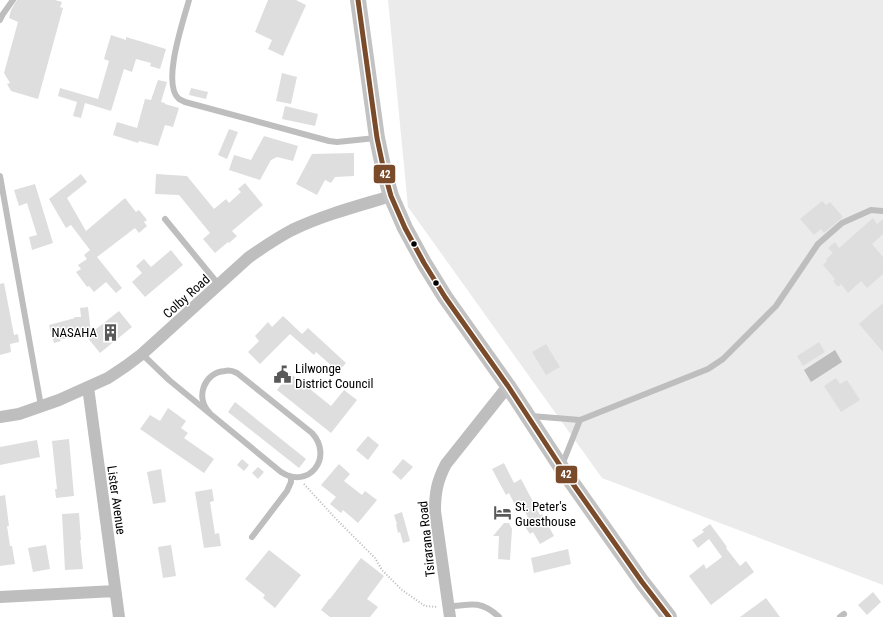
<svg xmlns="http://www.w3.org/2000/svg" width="883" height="617" viewBox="0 0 883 617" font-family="'Roboto Condensed',sans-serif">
  <rect width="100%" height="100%" fill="#fff"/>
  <path fill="#ebebeb" d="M 388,0 L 883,0 L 883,585 L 602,478 L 408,207 Z"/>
  <path fill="#bdbdbd" d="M 835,350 L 842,362 L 811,382 L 804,370 Z"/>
  <path fill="#dedede" d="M 17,0 L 55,0 L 62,2 L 60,7 L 63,8 L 38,99 L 11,91 L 7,84 L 10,83 L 4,73 L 18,22 L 9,18 L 11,10 Z
    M 268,0 L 296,0 L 306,5 L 283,56 L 268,49 L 272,40 L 255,32 Z
    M 111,35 L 126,40 L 126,37 L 166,49 L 160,69 L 150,66 L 151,63 L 136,59 L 132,72 L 124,69 L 111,111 L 85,103 L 81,118 L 73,116 L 77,102 L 58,96 L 60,88 L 98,99 L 109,61 L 104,59 Z
    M 282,73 L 297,77 L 291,104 L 276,101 Z
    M 158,80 L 167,82 L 161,102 L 165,103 L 165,104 L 179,108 L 173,127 L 165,125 L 158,146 L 139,141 L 138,143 L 113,135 L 117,122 L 137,128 L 145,99 L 151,100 Z
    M 191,88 L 208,92 L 206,99 L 189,95 Z
    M 285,106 L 318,114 L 315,126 L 282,119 Z
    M 229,129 L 238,132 L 227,159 L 218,155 Z
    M 264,136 L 298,146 L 293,161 L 277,157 L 271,160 L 260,180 L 229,170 L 234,155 L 251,160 Z
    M 354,153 L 354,176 L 335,177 L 331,183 L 325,180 L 317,195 L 296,184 L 312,154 Z
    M 81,174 L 87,182 L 67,198 L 86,231 L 125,198 L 136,212 L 139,210 L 147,220 L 144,222 L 147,226 L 139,233 L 135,228 L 97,257 L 122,288 L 116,293 L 106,282 L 94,292 L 89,286 L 87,287 L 76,272 L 81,269 L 78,265 L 87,259 L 84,255 L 90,250 L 71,225 L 66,228 L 49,199 Z
    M 156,174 L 187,176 L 214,209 L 226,199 L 229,203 L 241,192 L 238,189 L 245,183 L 263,205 L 232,231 L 237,236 L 229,243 L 228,242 L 215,253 L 203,239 L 210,233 L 179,195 L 155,194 Z
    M 35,184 L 53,243 L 32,250 L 29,237 L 37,235 L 27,203 L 19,206 L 14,190 Z
    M 822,201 L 826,205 L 830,202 L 843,217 L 824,233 L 821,229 L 814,235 L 800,219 Z
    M 873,218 L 877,224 L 883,219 L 883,234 L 872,244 L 883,257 L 883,274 L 867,288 L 861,281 L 848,293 L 841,284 L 838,287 L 833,281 L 835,279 L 823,265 L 827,261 L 826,259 L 833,253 L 828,248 L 835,242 L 839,248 Z
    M 171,250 L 183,265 L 145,297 L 132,282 L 142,273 L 136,266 L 144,259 L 151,267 Z
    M 4,283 L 14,335 L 18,334 L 19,342 L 10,344 L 11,352 L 0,355 L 0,284 Z
    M 883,303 L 883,352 L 859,324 Z
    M 88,307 L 91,333 L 119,311 L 132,327 L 100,353 L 87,337 L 60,339 L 61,341 L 54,343 L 49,325 L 75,318 L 74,317 L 81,317 L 80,308 Z
    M 283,316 L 302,334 L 308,328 L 346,363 L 335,375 L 329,369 L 332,366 L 316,352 L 314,355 L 290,334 L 260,364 L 248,352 L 259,341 L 255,336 L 268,322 L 272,327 Z
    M 819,342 L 825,352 L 803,366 L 797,356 Z
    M 546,344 L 560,367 L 546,375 L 532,352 Z
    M 290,373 L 331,406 L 344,390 L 357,400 L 331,433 L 277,390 Z
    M 836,378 L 840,384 L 847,380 L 860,400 L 841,412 L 824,386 Z
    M 235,402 L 306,459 L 299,468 L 228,412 Z
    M 168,408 L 186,421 L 181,428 L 188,433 L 184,438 L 214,459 L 204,473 L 140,429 L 150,415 L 160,421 Z
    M 368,436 L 379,445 L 368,460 L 356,450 Z
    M 69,439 L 74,496 L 56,498 L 55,489 L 57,489 L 52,441 Z
    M 37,440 L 40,457 L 0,465 L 0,447 Z
    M 242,459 L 249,465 L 244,471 L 237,465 Z
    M 403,459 L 413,467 L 401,480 L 392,472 Z
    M 504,463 L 514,483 L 521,479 L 540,515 L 542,514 L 554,536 L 540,544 L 533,532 L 530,534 L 524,525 L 530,521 L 519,500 L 514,503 L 509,493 L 506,495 L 492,469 Z
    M 339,464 L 350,474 L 344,481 L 362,495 L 365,491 L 377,500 L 358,523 L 343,510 L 341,513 L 330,504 L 336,497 L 321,485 Z
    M 258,467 L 264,472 L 258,479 L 252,473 Z
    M 161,469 L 166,502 L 153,504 L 147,472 Z
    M 212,489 L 214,501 L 210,502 L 215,534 L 219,533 L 221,546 L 204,548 L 195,492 Z
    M 5,495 L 9,526 L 7,526 L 10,546 L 12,546 L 15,564 L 0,566 L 0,496 Z
    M 402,512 L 410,541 L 403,543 L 400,532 L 398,533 L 396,524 L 397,524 L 394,515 Z
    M 79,513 L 81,540 L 80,540 L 83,569 L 65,570 L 62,514 Z
    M 504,523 L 509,523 L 512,529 L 510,560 L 498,559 L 499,536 L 493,536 Z
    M 710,524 L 727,547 L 726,548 L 740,566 L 746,561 L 754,572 L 711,605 L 689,576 L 704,564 L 706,569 L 722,557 L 709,539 L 698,548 L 692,540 L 704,532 L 702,530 Z
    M 46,545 L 50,569 L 33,572 L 28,548 Z
    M 171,545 L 176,576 L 163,578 L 158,547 Z
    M 568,549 L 571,564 L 534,573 L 531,558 Z
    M 269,550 L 301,575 L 275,608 L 263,598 L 265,595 L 245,579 Z
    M 361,558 L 384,576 L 367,599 L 378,607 L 370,617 L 330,617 L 321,610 L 329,599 L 330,599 Z
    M 873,592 L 881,602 L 867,615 L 858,605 Z
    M 766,598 L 780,617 L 740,617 Z"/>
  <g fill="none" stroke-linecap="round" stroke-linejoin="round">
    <path stroke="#b9b9b9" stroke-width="2" stroke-dasharray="1 2" stroke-linecap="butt" d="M 304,484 L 336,519 L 375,558 L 382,570 L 402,590 L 425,606 L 438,607"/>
    <path stroke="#bebebe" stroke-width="6" d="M 189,0 C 184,19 161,84 179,99 C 181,100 183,101 185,102 L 329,141 L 337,142 L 376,138
      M 0,20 L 3,14 L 13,0
      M 0,176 L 41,406
      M 165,219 L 219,285
      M 142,354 L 169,380 L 281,472 C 309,490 334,457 312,433 L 237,373 C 233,371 229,370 225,371 C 204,372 195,398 209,412
      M 531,416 L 580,420 L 708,369 L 723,359 L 776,306 L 818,244 L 842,223 L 871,210 L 883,211
      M 562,465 L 580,420
      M 252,537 L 287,491 L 291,482 L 291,477
      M 448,607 C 470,604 481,600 499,617
      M 840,617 L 844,614"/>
    <path stroke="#bebebe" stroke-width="12" d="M 88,387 L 119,617
      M 0,417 L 19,414 L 59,400 L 108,378 L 126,366 L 142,354 L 248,258 C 262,248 277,238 292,230 C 323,215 358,206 391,196
      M 0,597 L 115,591
      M 450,617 L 435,511 C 435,493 437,481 446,464 L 508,386"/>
    <path stroke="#c2c2c2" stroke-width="16" d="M 358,0 L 377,138 L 384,171 L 391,196 L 405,228 L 424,263 L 445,297 L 508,386 L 561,467 L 642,582 L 669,617"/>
    <defs>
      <path id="bus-1" d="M 358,0 L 377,138 L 384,171 L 391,196 L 405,228 L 424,263 L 445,297 L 508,386 L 561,467 L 642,582 L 669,617"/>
    </defs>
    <use href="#bus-1" stroke="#fff" stroke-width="8"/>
    <use href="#bus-1" stroke="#7a4b2a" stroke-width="5"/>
  </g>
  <defs>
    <symbol id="building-bare" viewBox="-9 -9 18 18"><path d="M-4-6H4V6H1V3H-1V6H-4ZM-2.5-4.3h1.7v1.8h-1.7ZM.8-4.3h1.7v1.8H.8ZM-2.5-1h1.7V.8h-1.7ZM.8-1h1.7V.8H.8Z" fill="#595959" stroke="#fff" stroke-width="2.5" paint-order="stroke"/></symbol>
    <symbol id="civic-bare" viewBox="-9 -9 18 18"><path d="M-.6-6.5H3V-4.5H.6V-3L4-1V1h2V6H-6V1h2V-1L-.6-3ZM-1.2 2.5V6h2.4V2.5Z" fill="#595959" stroke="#fff" stroke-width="2.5" paint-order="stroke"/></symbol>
    <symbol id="hotel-bare" viewBox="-9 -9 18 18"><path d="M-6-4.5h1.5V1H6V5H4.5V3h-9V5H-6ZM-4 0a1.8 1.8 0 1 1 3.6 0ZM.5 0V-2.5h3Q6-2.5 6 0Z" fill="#595959" stroke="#fff" stroke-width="2.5" paint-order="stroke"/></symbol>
  </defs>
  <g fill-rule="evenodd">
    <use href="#building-bare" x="98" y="320" width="25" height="25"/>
    <use href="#civic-bare" x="270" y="362" width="25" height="25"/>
    <use href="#hotel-bare" x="490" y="500" width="25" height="25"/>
  </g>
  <g fill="#000" stroke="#fff" stroke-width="1.5">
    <circle cx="414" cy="244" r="3.5"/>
    <circle cx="436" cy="283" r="3.5"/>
  </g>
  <g text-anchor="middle" stroke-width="3" stroke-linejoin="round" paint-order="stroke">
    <g font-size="13" fill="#000" stroke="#fff">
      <text transform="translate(186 296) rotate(-42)" y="5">Colby Road</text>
      <text transform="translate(117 500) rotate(82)" y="5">Lister Avenue</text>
      <text transform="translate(426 539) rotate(-96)" y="5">Tsirarana Road</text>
    </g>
    <g font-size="13" fill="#000" stroke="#fff" text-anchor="start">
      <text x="97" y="337" text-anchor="end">NASAHA</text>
      <text x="295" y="373">Lilwonge<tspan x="295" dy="15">District Council</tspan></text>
      <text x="515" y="511">St. Peter's<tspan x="515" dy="15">Guesthouse</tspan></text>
    </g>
  </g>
  <g stroke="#fff" stroke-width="1.5">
    <rect x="373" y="164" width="23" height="20" rx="4" fill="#7a4b2a"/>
    <rect x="555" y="465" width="23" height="19" rx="4" fill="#7a4b2a"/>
  </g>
  <g font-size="11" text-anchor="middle" font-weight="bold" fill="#fff">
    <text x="385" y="178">42</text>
    <text x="566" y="478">42</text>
  </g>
</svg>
